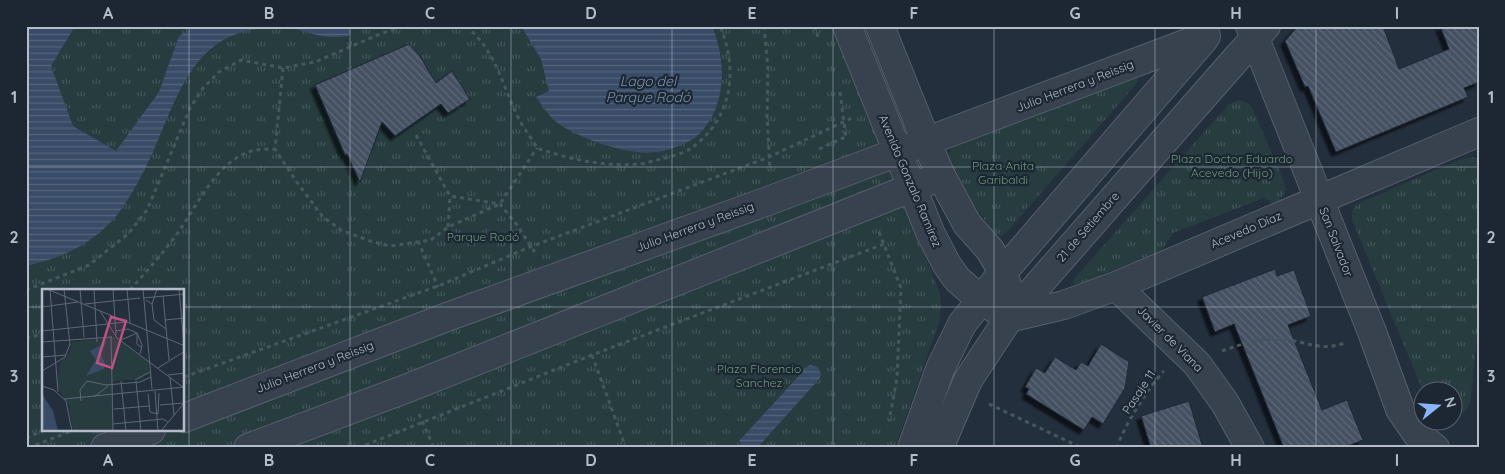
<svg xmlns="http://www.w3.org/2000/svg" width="1505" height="474" viewBox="0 0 1505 474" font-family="Quicksand,sans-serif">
  <defs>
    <pattern id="park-tufts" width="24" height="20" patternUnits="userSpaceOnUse" patternTransform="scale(1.25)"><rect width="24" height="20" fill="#263c3f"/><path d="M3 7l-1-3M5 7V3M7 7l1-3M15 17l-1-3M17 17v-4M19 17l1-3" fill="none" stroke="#435659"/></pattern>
    <pattern id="water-rules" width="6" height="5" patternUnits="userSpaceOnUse" patternTransform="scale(1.25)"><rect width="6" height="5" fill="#394c67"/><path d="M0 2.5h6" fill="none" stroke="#53647b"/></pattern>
    <pattern id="building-back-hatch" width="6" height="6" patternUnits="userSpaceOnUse" patternTransform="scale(1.25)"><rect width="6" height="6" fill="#455162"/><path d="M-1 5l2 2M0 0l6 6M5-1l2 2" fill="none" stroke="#5d6877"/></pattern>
    <filter id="shadow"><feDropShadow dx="-4.5" dy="4.5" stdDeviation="1" flood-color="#0009"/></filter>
  </defs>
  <rect width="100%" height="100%" fill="#242f3e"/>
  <path fill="url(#park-tufts)" fill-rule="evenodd" d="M 26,26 L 834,26 L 938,288 L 941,298 L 940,320 L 895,448 L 26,448 ZM 44,290 L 184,290 L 184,430 L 44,430 Z
    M 1137,77 L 1138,82 L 1006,233 L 1001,236 L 995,234 L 969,199 L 959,181 L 949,156 L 950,150 L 953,146 Z
    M 1239,100 L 1246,102 L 1252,107 L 1285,184 C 1287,194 1282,199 1273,203 L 1264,198 L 1173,233 L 1162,250 L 1079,285 L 1073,284 L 1073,280 L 1229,104 Z
    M 1472,157 L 1479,159 L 1479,319 L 1470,404 C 1466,412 1461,413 1453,415 L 1452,392 L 1423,391 L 1352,220 C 1351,212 1353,208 1359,203 L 1457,161 Z"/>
  <path fill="url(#water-rules)" d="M 26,26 L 75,26 L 51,66 L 73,126 L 116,151 L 159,92 L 179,36 L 196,26 L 349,26 L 351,32 L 348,36 C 338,37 327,38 317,35 C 308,33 298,28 288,28 C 274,27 256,28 243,32 C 189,46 173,108 153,152 C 143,173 132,196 117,215 C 93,244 62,258 26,266 Z
    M 521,26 L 712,26 C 727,62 727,108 697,136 C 693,140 686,142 681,145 C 673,148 664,152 655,152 C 635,154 614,148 596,142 C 583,137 566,130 555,121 C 548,115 542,105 536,97 L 549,91 L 541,59 Z
    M 810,365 L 818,367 L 821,374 L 820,378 L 757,448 L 745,448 L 739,441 L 807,367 Z"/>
  <path fill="url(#building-back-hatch)" stroke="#1f2835" filter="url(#shadow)" d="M 1298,26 L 1383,26 L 1399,69 L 1449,49 L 1440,26 L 1479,26 L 1479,82 L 1464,88 L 1468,97 L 1336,152 L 1308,86 L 1305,87 L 1285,41 Z
    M 409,44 L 419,55 L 436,83 L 452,71 L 470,99 L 448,113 L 441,104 L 395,136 L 382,122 L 360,182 L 347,154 L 345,155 L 315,85 Z
    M 1275,269 L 1277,276 L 1294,270 L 1311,316 L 1288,325 L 1322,410 L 1347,400 L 1363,440 L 1343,448 L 1284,448 L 1234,324 L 1215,332 L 1202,297 Z
    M 1101,344 L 1129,362 L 1125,388 L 1103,424 L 1092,417 L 1084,430 L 1026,394 L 1029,389 L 1025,387 L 1036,368 L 1045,373 L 1055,357 L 1076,370 L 1081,362 L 1088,366 Z
    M 1189,401 L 1203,448 L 1151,448 L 1141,416 Z"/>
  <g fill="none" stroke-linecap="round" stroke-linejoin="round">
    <defs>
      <path id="minor" d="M 847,26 L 930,232 L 947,265 L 957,279 L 981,300 L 997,310
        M 880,26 L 926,141 L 941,176 L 967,224 L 990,250 L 1003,272 L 1008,289
        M 1250,26 L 1372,332 L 1400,409 L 1417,434 L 1435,448
        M 1116,286 L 1197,364 L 1225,403 L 1250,448
        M 1009,318 L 1064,305 L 1116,286 L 1479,132
        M 184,418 L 447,317 L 768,201 L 1206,36
        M 105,448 L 151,430
        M 248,448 L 408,388 L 941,176
        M 912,448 L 940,369 L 962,324 L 1003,272 L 1204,39
        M 939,448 L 968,380 L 1009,318 L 1236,59 L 1266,26"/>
    </defs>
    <use href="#minor" stroke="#565f6c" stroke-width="30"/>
    <path stroke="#44595c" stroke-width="3" stroke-dasharray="4 4" stroke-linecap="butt" d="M 466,26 C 498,53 502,87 520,121 C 525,130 532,139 537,148 C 568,159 605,167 638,164 C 645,164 651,161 657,160 C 668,157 680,155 690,149 C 732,120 739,71 720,26
      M 764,26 L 768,69 L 767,115 L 770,170
      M 814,26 L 818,37
      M 283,68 L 275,149 L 296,181 L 323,217 L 341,230 L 370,241 L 390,246 L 431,240 L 448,227 L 500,204 L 537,148
      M 840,92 L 846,138
      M 416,135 L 450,196 L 500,204 L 517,225 L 536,254
      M 819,149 L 845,137
      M 448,227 L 450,196
      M 879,232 L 901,288 L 897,378 L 889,421
      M 418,241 L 438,287
      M 26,290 L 89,265 L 128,234 L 147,210 L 190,108 L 203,88 L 219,72 L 241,60 L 283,68 L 315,62 L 380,34 L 403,26
      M 130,290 C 147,271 164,252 179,231 C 198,204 219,157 256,150 C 262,149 269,149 275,149
      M 26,338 L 44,334
      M 1222,351 C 1239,345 1256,339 1275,339 C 1302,338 1319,354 1347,342
      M 592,355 L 626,448
      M 184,377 L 438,286 L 530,247 L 769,157 L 854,117
      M 989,404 L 1082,448
      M 419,414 L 434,448
      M 26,438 L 45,430
      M 28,448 L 74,430
      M 358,448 L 592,355 L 884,244
      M 1117,448 C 1122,429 1150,385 1164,371"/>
    <use href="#minor" stroke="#38414e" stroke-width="28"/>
  </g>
  <path fill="none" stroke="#b4bcc9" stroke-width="1" stroke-opacity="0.55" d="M 189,26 L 189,448M 350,26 L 350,448M 511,26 L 511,448M 672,26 L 672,448M 833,26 L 833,448M 994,26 L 994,448M 1155,26 L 1155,448M 1316,26 L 1316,448M 26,167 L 1479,167M 26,307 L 44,307M 184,307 L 1479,307"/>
  <g text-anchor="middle" stroke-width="4.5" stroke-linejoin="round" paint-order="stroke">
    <g font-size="12" fill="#b4bcc9" stroke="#1d2633">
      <text transform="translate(1075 86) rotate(-21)" y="4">Julio Herrera y Reissig</text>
      <text transform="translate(910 181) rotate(67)" y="4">Avenida Gonzalo Ramírez</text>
      <text transform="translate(695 227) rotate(-20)" y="4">Julio Herrera y Reissig</text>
      <text transform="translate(1088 227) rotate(-49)" y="4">21 de Setiembre</text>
      <text transform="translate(1246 230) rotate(-23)" y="4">Acevedo Díaz</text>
      <text transform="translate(1336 242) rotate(69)" y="4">San Salvador</text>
      <text transform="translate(1170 339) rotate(45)" y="4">Javier de Viana</text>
      <text transform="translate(315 367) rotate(-21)" y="4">Julio Herrera y Reissig</text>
      <text transform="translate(1139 392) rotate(-57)" y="4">Pasaje 11</text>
    </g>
    <g font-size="12" fill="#6b9a76" stroke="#1d2633">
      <text x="1232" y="163">Plaza Doctor Eduardo<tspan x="1232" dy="14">Acevedo (Hijo)</tspan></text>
      <text x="1003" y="170">Plaza Anita<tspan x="1003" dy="14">Garibaldi</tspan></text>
      <text x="483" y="241">Parque Rodó</text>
      <text x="759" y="373">Plaza Florencio<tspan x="759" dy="14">Sanchez</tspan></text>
    </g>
    <g font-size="14" font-style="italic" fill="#7c92b1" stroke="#1d2633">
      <text x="648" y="86">Lago del<tspan x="648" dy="16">Parque Rodó</tspan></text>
    </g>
  </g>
  <g transform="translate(42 289)">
    <rect width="142" height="142" fill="#242f3e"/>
    <path d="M 73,48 L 106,72 L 107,83 L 99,90 L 71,92 L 71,142 L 31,142 L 27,116 L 15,98 L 18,73 L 28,63 L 30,53 Z" fill="#263c3f"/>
    <path d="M72 77a7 7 0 1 1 14 0a7 7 0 1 1-14 0ZM 70,114 L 70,141 L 62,140 L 61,136 L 51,137 L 51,117 Z" fill="#263c3f"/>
    <path d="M 65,53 L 58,63 L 63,75 L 62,80 L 44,87 L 54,71 L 48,62 ZM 0,105 L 11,122 L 16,142 L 0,142 Z" fill="#394c67"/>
    <path fill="none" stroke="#5e6776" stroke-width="1" d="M 5,0 L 143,57M 22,0 L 28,56M 38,0 L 42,48M 52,0 L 55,53M 71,0 L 74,46M 85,0 L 88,34M 101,0 L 110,100M 137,0 L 142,57M 8,1 L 16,103M 121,7 L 127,71M 101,9 L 143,5M 104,11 L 110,15 L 112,31 L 124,40M 43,15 L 98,9M 110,15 L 115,0M 0,18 L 36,13M 58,22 L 75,49 L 142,99M 123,31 L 143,29M 0,42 L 84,33M 74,42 L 86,40 L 95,44 L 100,56 L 98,65M 69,47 L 71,142M 79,51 L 95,44 L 95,55 L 100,59M 0,53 L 70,48M 0,68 L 24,66M 116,79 L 143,62M 0,82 L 23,68 L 28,55M 126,86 L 143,84M 128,88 L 132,126M 93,91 L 108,83M 79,92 L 84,142M 94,92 L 99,142M 0,97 L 12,101 L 24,112 L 30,142M 113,102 L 116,142M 106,105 L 108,123 L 116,125 L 117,104M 52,108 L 66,97M 22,110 L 143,98M 39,112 L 38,101 L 45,92 L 64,96 L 98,93 L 109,88M 118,116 L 142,114M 72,120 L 107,117M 71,135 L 121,130 L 126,133M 119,142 L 143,113"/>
    <path fill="#bd5182" fill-opacity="0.15" stroke="#bd5182" stroke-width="2.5" d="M 69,28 L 84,32 L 70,79 L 55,74 Z"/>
    <rect width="142" height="142" fill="none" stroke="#b4bcc9" stroke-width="2.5"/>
  </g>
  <rect width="1505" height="474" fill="none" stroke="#1d2633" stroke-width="55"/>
  <g transform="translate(1438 406) rotate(73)"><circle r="24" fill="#1d2633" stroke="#59626f"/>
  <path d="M0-4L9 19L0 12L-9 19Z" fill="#8ab4f8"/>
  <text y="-8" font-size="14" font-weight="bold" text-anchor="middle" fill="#b4bcc9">N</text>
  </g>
  <rect x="28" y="28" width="1450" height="418" fill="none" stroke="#b4bcc9" stroke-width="2"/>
  <g font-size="16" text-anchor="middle" font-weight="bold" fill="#b4bcc9">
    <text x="108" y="19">A</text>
    <text x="269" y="19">B</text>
    <text x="430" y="19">C</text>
    <text x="591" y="19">D</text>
    <text x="752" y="19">E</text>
    <text x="914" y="19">F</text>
    <text x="1075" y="19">G</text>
    <text x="1236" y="19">H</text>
    <text x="1397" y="19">I</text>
    <text x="14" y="103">1</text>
    <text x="1491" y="103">1</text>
    <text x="14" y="243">2</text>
    <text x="1491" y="243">2</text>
    <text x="14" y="382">3</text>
    <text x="1491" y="382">3</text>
    <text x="108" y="466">A</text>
    <text x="269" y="466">B</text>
    <text x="430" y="466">C</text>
    <text x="591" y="466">D</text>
    <text x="752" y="466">E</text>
    <text x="914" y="466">F</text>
    <text x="1075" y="466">G</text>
    <text x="1236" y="466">H</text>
    <text x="1397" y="466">I</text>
  </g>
</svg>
